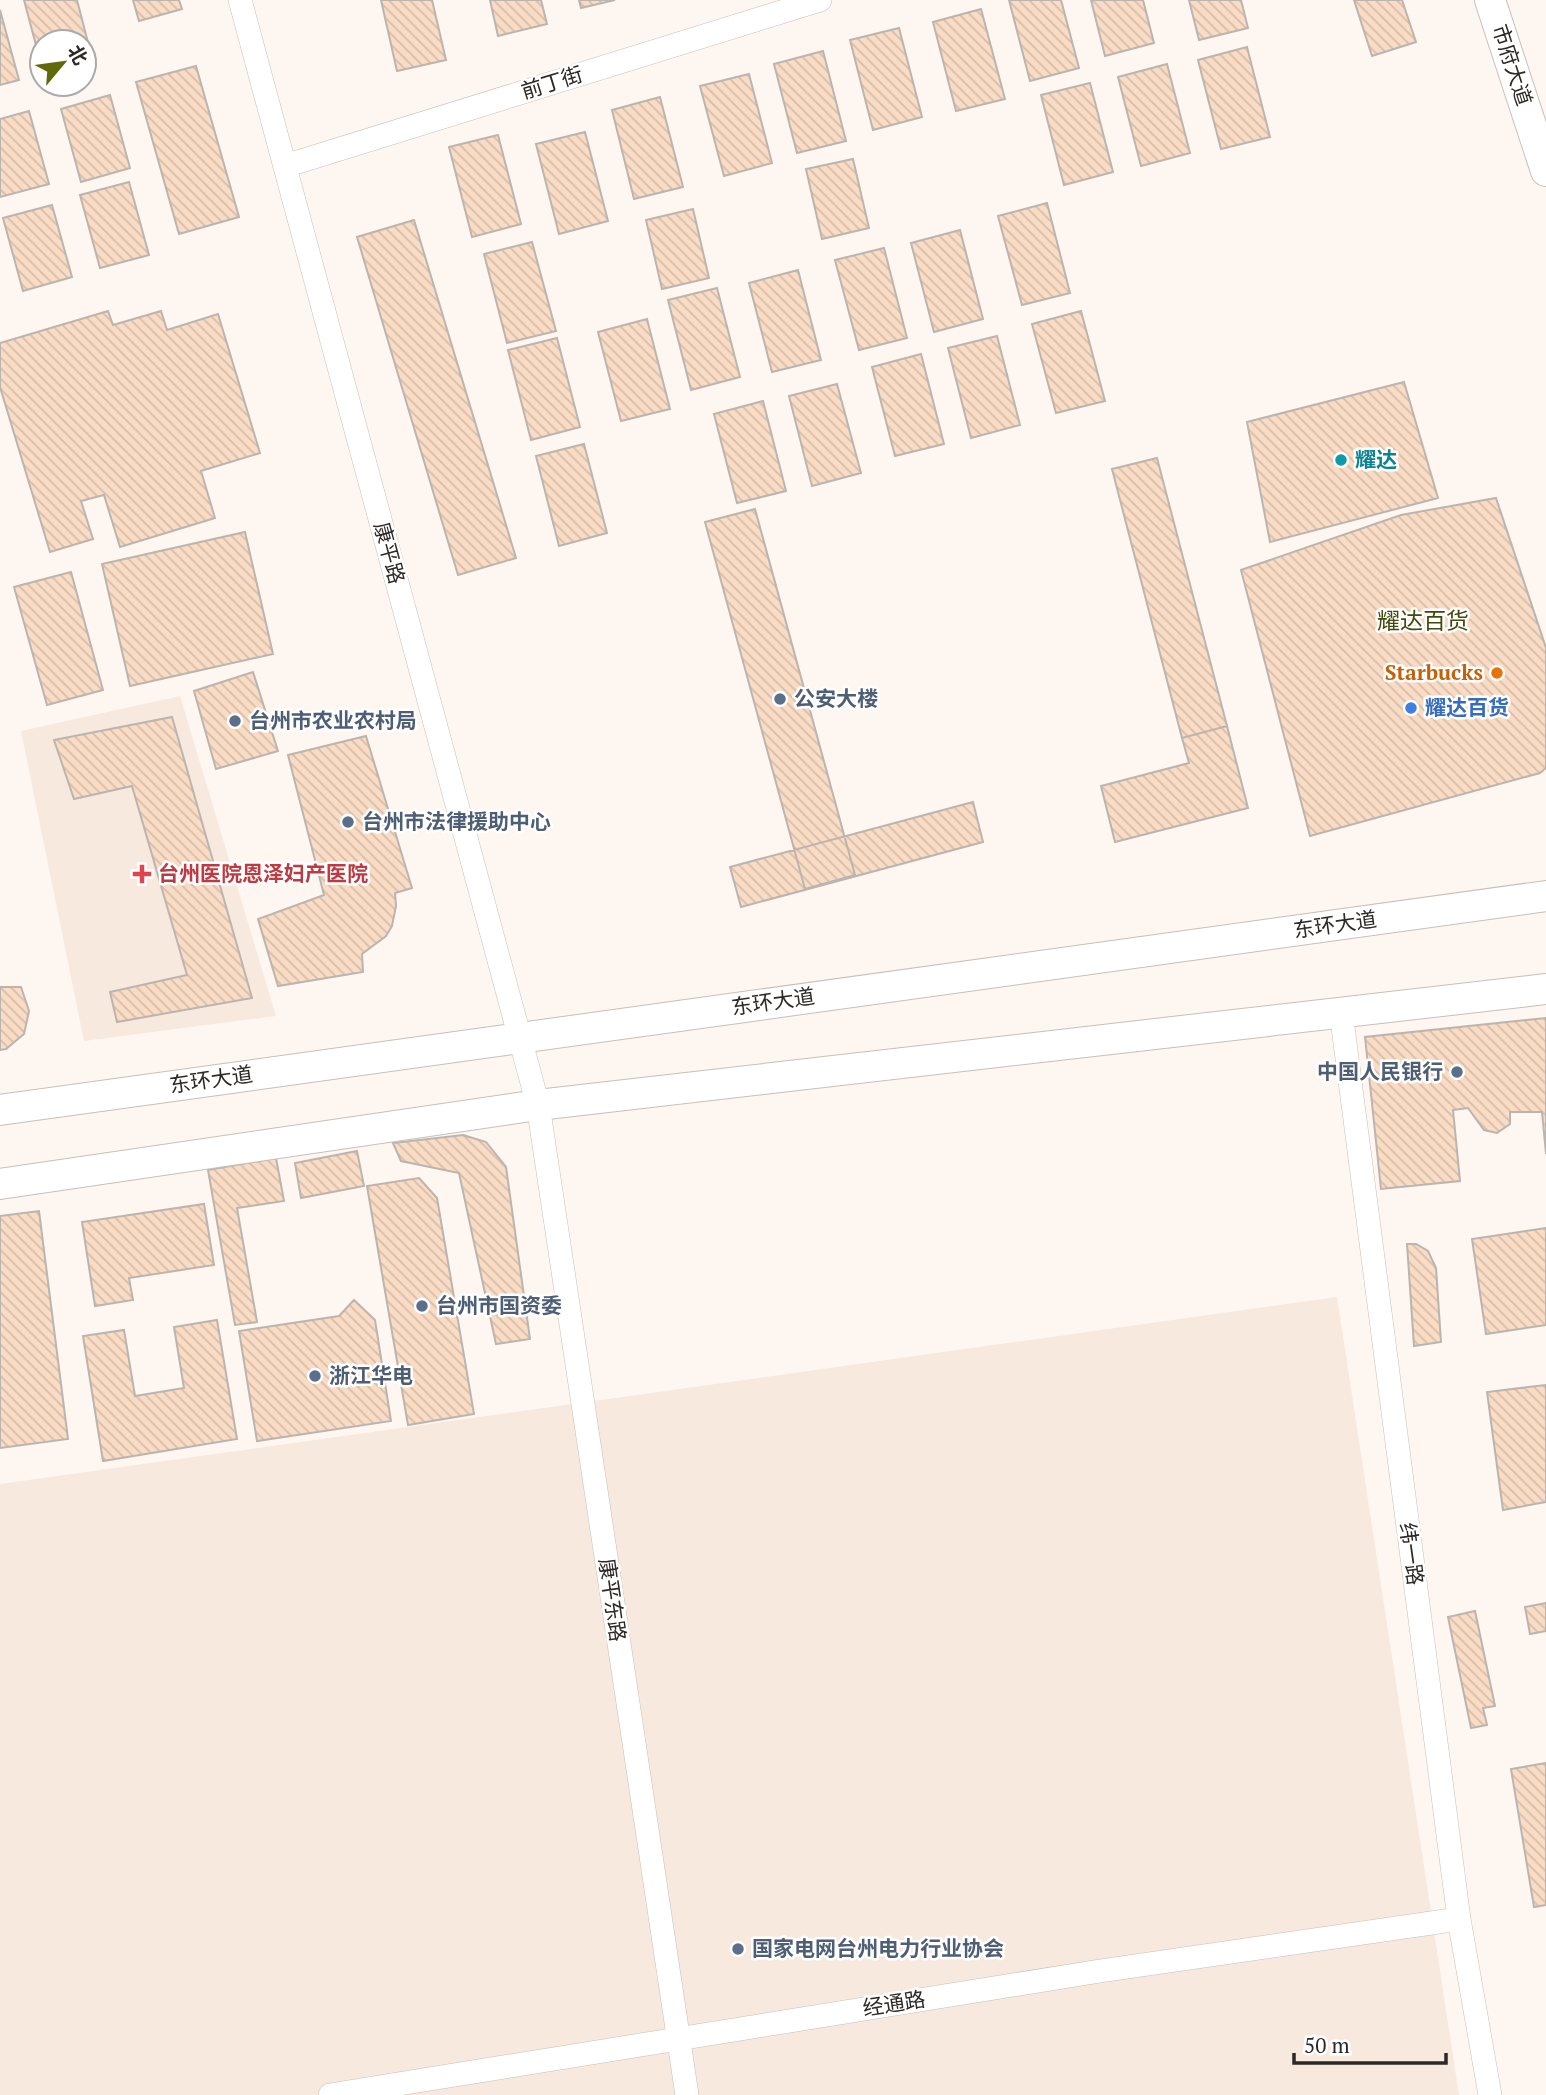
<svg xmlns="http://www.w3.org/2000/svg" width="1546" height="2095" viewBox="0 0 1546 2095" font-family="'PT Serif','Noto Sans SC',serif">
  <defs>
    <pattern id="building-back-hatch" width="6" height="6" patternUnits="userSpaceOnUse" patternTransform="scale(1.75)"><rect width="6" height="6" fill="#fadcc5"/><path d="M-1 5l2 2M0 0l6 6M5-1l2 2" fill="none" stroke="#d6bda9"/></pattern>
  </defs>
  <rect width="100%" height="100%" fill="#fef7f1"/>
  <path fill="#f7e9de" d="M 180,696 L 276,1016 L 84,1041 L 21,731 Z
    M 1337,1297 L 1459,2095 L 0,2095 L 0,1484 Z"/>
  <path fill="url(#building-back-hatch)" stroke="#bbb4af" stroke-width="2" d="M 24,0 L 77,0 L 92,58 L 84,60 L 84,42 L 42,42 L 42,68 Z
    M 133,0 L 179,0 L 182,9 L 139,21 Z
    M 381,0 L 432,0 L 446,60 L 397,71 Z
    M 490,0 L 541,0 L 547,24 L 498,36 Z
    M 579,0 L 615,0 L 581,8 Z
    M 1009,0 L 1061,0 L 1079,68 L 1030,81 Z
    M 1091,0 L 1143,0 L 1154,43 L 1105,56 Z
    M 1189,0 L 1241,0 L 1248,28 L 1199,40 Z
    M 1354,0 L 1402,0 L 1416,42 L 1372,56 Z
    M 981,9 L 1005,99 L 956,111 L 933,22 Z
    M 0,10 L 19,80 L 0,85 Z
    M 899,28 L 922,117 L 873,130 L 850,40 Z
    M 1247,47 L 1270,137 L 1221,149 L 1198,60 Z
    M 823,51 L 846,141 L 797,153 L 774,64 Z
    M 1167,64 L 1190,153 L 1141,166 L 1118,77 Z
    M 196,66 L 239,217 L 179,234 L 136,82 Z
    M 749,74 L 772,163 L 724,176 L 700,86 Z
    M 1090,83 L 1113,172 L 1064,185 L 1041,95 Z
    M 110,95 L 130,168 L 81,182 L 61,109 Z
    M 660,97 L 683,187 L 634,199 L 612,110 Z
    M 29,111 L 49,184 L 0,197 L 0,119 Z
    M 585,132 L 608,221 L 559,234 L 536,144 Z
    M 498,135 L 521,224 L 472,237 L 449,147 Z
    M 853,159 L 869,228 L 822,239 L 806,169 Z
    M 129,182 L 149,255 L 100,268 L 80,195 Z
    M 1047,203 L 1070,293 L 1022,305 L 998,216 Z
    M 52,205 L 72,277 L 23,291 L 3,218 Z
    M 693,209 L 709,278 L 662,289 L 646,220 Z
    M 414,220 L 516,558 L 458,575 L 357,237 Z
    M 960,230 L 983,319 L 934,332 L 911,243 Z
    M 532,242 L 556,331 L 507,343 L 484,254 Z
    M 884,248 L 907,338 L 859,350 L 835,260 Z
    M 798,270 L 821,360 L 772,372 L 749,283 Z
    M 717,288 L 740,377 L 691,390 L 668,300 Z
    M 108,311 L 113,325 L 161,311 L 167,330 L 218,314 L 260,453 L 201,471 L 215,518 L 120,547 L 104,495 L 81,501 L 93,539 L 50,552 L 0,387 L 0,343 Z
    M 1081,311 L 1105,401 L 1056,413 L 1032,324 Z
    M 647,319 L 670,409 L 621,421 L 598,332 Z
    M 997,336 L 1020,425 L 971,438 L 948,348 Z
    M 557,338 L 580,427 L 531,440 L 508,350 Z
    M 921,354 L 944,444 L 895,456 L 872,367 Z
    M 1404,382 L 1438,498 L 1270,542 L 1247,422 Z
    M 837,384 L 861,473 L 812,486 L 789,396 Z
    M 763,401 L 786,491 L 737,503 L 714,414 Z
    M 584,444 L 607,533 L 559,546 L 536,456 Z
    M 1157,458 L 1227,726 L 1182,738 L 1112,469 Z
    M 1496,498 L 1546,648 L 1546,768 L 1540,773 L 1310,836 L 1241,570 L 1401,515 Z
    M 755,509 L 855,875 L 805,889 L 705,522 Z
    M 245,532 L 273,654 L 130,686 L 102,564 Z
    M 71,572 L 103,690 L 47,705 L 14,587 Z
    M 253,672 L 278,751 L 216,769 L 194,691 Z
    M 172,717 L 252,998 L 117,1022 L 110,992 L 187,975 L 132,786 L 74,799 L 54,740 Z
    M 1227,726 L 1248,808 L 1115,842 L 1101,786 L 1189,763 L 1182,738 Z
    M 366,736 L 412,888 L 395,893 L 396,906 L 392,926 L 386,936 L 362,954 L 363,972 L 278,986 L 258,919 L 324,895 L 288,755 Z
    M 973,802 L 983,842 L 741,907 L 730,867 Z
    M 0,987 L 21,987 L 29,1011 L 24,1034 L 6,1049 L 0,1050 Z
    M 1546,1018 L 1546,1154 L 1542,1112 L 1510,1112 L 1510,1124 L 1497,1133 L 1484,1130 L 1468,1108 L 1453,1110 L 1460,1181 L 1381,1189 L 1365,1037 Z
    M 463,1135 L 486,1142 L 506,1167 L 530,1339 L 496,1344 L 459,1173 L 401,1161 L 393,1143 Z
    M 357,1151 L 364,1186 L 301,1198 L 295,1163 Z
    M 276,1158 L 284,1201 L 237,1208 L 257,1322 L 235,1325 L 208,1170 Z
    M 419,1178 L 437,1198 L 474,1414 L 408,1425 L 367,1186 Z
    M 204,1204 L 214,1265 L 129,1278 L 133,1300 L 95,1306 L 82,1222 Z
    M 39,1211 L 68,1439 L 0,1448 L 0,1216 Z
    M 1546,1228 L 1546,1325 L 1486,1334 L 1472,1239 Z
    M 1407,1244 L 1416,1244 L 1428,1251 L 1436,1268 L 1441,1342 L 1414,1346 Z
    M 354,1300 L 375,1320 L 391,1421 L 257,1441 L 239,1331 L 339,1316 Z
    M 217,1320 L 237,1439 L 103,1461 L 83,1336 L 124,1330 L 135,1396 L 184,1388 L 174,1327 Z
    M 1546,1385 L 1546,1502 L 1503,1510 L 1487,1392 Z
    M 1546,1603 L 1546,1631 L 1530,1634 L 1525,1607 Z
    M 1475,1611 L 1495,1706 L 1483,1708 L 1487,1725 L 1471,1728 L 1448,1617 Z
    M 1546,1763 L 1546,1905 L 1534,1907 L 1511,1769 Z"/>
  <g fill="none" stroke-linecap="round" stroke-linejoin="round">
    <defs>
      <path id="minor" d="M 240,0 L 538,1105 L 687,2095
        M 285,166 L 820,0
        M 1341,1012 L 1459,1919 L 1490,2095
        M 330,2095 L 1100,1971 L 1459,1919"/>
      <path id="major" d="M 1490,0 L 1546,171
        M 0,1110 L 1546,896
        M 0,1184 L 538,1105 L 1546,989"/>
    </defs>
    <use href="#minor" stroke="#c6bfba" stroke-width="24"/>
    <use href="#major" stroke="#c6bfba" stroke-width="32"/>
    <use href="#minor" stroke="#fff" stroke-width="23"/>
    <use href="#major" stroke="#fff" stroke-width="30"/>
  </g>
  <circle fill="#0f9aa8" stroke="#fff" stroke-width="2.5" cx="1341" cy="460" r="7"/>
  <circle fill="#e8710a" stroke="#fff" stroke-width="2.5" cx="1497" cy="673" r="7"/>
  <g fill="#5c6f8a" stroke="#fff" stroke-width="2.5">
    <circle cx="780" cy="699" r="7"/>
    <circle cx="235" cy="721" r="7"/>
    <circle cx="348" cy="822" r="7"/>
    <circle cx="1457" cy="1072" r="7"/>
    <circle cx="422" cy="1306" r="7"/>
    <circle cx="315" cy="1376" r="7"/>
    <circle cx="738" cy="1949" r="7"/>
  </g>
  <circle fill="#3f7fe0" stroke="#fff" stroke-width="2.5" cx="1411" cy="708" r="7"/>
  <path fill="#e0444e" stroke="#fff" stroke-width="2.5" d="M138.5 863.5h7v7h7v7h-7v7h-7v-7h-7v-7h7z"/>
  <g text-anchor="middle" stroke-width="5" stroke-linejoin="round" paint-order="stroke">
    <g font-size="21" fill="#2c2927" stroke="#fff">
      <text transform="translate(1512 65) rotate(72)" y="7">市府大道</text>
      <text transform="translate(552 83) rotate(-17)" y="7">前丁街</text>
      <text transform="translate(389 553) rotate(75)" y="7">康平路</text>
      <text transform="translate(1335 925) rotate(-8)" y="7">东环大道</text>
      <text transform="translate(773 1002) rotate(-8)" y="7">东环大道</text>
      <text transform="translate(211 1080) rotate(-8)" y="7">东环大道</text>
      <text transform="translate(1411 1554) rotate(82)" y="7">纬一路</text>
      <text transform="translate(612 1600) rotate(82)" y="7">康平东路</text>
      <text transform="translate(894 2004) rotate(-9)" y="7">经通路</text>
    </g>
    <g font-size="21" font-weight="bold" fill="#0d838f" stroke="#fff" text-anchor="start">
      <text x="1355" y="467">耀达</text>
    </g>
    <g font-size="21" font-weight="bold" fill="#c56008" stroke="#fff" text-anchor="end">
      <text x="1483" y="680">Starbucks</text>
    </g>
    <g font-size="21" font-weight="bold" fill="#4e5e75" stroke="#fff" text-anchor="start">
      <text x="794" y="706">公安大楼</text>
      <text x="249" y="728">台州市农业农村局</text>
      <text x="362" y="829">台州市法律援助中心</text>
      <text x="1443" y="1079" text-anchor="end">中国人民银行</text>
      <text x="436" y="1313">台州市国资委</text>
      <text x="329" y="1383">浙江华电</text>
      <text x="752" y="1956">国家电网台州电力行业协会</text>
    </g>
    <g font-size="21" font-weight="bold" fill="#366cbe" stroke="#fff" text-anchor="start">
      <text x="1425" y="715">耀达百货</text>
    </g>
    <g font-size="21" font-weight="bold" fill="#be3a42" stroke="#fff" text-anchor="start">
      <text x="158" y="881">台州医院恩泽妇产医院</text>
    </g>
    <g font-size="23" fill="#444a0d" stroke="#fff">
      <text x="1423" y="629">耀达百货</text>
    </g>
  </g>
  <g transform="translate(63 63) rotate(61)"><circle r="33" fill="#ffffff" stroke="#aba9a9" stroke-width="2"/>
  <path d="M0-5L12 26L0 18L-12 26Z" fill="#61690b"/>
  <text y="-10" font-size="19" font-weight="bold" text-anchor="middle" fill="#2c2927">北</text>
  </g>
  <path d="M1294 2053v10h152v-10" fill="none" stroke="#2c2927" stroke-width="3.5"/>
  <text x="1304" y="2053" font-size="21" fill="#2c2927" stroke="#ffffff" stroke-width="5" paint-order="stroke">50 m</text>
</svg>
